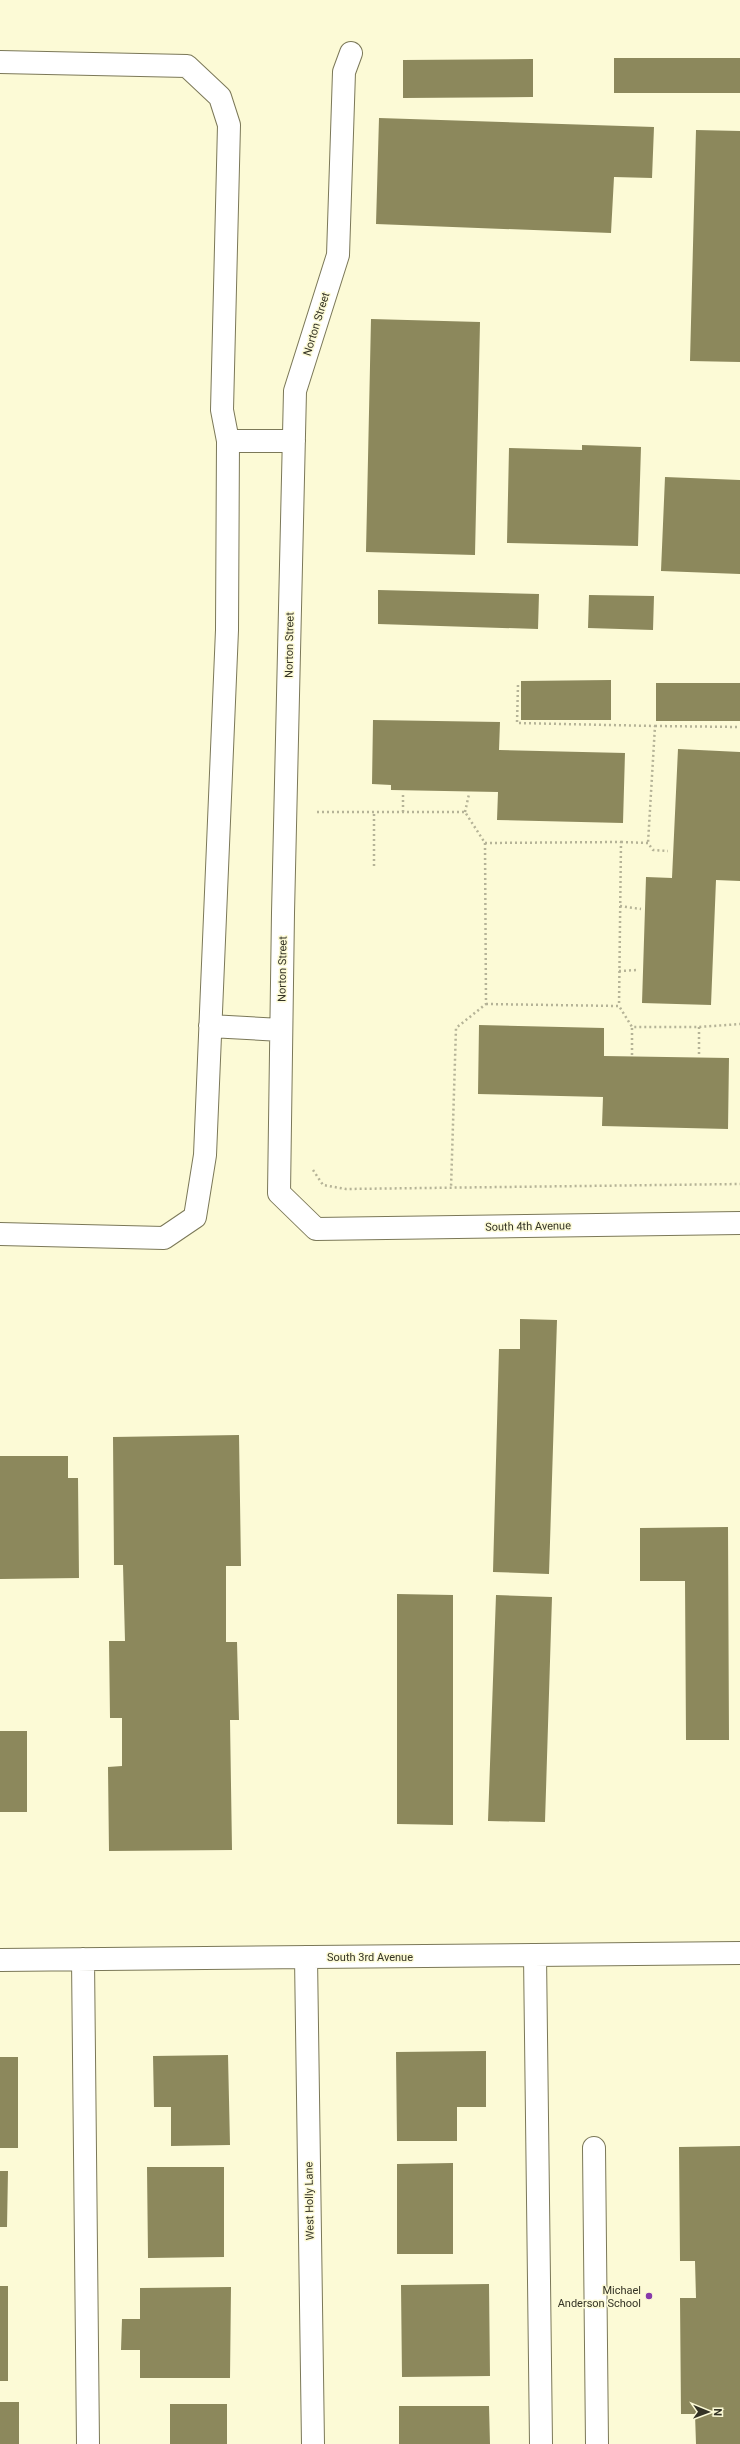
<svg xmlns="http://www.w3.org/2000/svg" width="740" height="2444" viewBox="0 0 740 2444" font-family="Roboto,sans-serif">
  <rect width="100%" height="100%" fill="#fcfad6"/>
  <path fill="#8c885c" d="M 614,58 L 740,58 L 740,93 L 614,93 Z
    M 533,59 L 533,97 L 403,98 L 403,60 Z
    M 379,118 L 654,127 L 652,178 L 614,177 L 611,233 L 376,224 Z
    M 696,130 L 740,131 L 740,362 L 690,361 Z
    M 371,319 L 480,322 L 475,555 L 366,552 Z
    M 582,445 L 641,447 L 638,546 L 507,543 L 509,448 L 582,450 Z
    M 665,477 L 740,480 L 740,574 L 661,571 Z
    M 378,590 L 539,594 L 538,629 L 378,624 Z
    M 589,595 L 654,596 L 653,630 L 588,628 Z
    M 611,680 L 611,720 L 521,720 L 521,681 Z
    M 656,683 L 740,683 L 740,721 L 656,721 Z
    M 373,720 L 500,722 L 499,750 L 625,753 L 623,823 L 497,820 L 498,792 L 391,790 L 391,785 L 372,784 Z
    M 678,749 L 740,752 L 740,881 L 716,880 L 711,1005 L 642,1003 L 646,877 L 672,878 Z
    M 479,1025 L 604,1028 L 604,1056 L 729,1058 L 728,1129 L 602,1126 L 603,1097 L 478,1094 Z
    M 520,1319 L 557,1320 L 549,1574 L 493,1572 L 499,1349 L 520,1349 Z
    M 239,1435 L 241,1566 L 226,1566 L 226,1642 L 237,1642 L 239,1720 L 230,1720 L 232,1850 L 109,1851 L 108,1767 L 122,1766 L 122,1718 L 110,1718 L 109,1641 L 125,1641 L 123,1565 L 114,1565 L 113,1437 Z
    M 0,1456 L 68,1456 L 68,1478 L 78,1478 L 79,1578 L 0,1579 Z
    M 728,1527 L 729,1740 L 686,1740 L 685,1581 L 640,1581 L 640,1528 Z
    M 397,1594 L 453,1595 L 453,1825 L 397,1824 Z
    M 496,1595 L 552,1597 L 545,1822 L 488,1821 Z
    M 0,1731 L 27,1731 L 27,1812 L 0,1812 Z
    M 486,2051 L 486,2107 L 457,2107 L 457,2141 L 397,2141 L 396,2052 Z
    M 228,2055 L 230,2145 L 171,2146 L 171,2107 L 154,2107 L 153,2056 Z
    M 0,2057 L 18,2057 L 18,2148 L 0,2148 Z
    M 740,2146 L 740,2444 L 696,2444 L 695,2414 L 681,2414 L 680,2298 L 696,2298 L 695,2261 L 680,2261 L 679,2147 Z
    M 453,2163 L 453,2254 L 397,2254 L 397,2164 Z
    M 147,2167 L 224,2167 L 224,2257 L 148,2258 Z
    M 0,2171 L 8,2171 L 7,2227 L 0,2227 Z
    M 489,2284 L 490,2376 L 402,2377 L 401,2285 Z
    M 0,2286 L 8,2286 L 8,2381 L 0,2381 Z
    M 231,2287 L 230,2378 L 140,2378 L 140,2350 L 121,2350 L 122,2319 L 140,2319 L 140,2288 Z
    M 0,2402 L 19,2402 L 19,2444 L 0,2444 Z
    M 170,2404 L 227,2404 L 227,2444 L 170,2444 Z
    M 399,2406 L 489,2406 L 490,2444 L 399,2444 Z"/>
  <g fill="none" stroke-linecap="round" stroke-linejoin="round">
    <defs>
      <path id="minor" d="M 351,53 L 344,72 L 338,255 L 295,391 L 283,913 L 279,1193 L 316,1229 L 740,1223
        M 0,62 L 187,66 L 220,97 L 229,125 L 222,410 L 228,441 L 227,630 L 205,1155 L 195,1217 L 164,1238 L 0,1234
        M 228,441 L 294,441
        M 210,1026 L 281,1030
        M 535,1955 L 541,2444
        M 306,1957 L 313,2444
        M 83,1959 L 88,2444
        M 0,1960 L 740,1953
        M 594,2148 L 597,2444"/>
    </defs>
    <use href="#minor" stroke="#7b7858" stroke-width="24"/>
    <path stroke="#b5b397" stroke-width="2.5" stroke-dasharray="2 3" stroke-linecap="butt" d="M 518,685 L 517,723 L 655,726 L 648,843
      M 655,726 L 740,727
      M 317,812 L 465,812 L 485,843 L 486,1004 L 456,1028 L 451,1188
      M 403,812 L 403,795
      M 465,812 L 469,794
      M 621,842 L 648,843 L 653,850 L 668,851
      M 485,843 L 621,842 L 619,1006
      M 374,866 L 374,812
      M 620,906 L 641,909
      M 619,971 L 638,970
      M 486,1004 L 619,1006 L 632,1027 L 699,1027 L 740,1024
      M 699,1054 L 699,1027
      M 632,1055 L 632,1027
      M 313,1170 L 323,1185 L 346,1189 L 740,1184"/>
    <use href="#minor" stroke="#fff" stroke-width="22"/>
  </g>
  <circle fill="#873aab" stroke="#fcfad6" stroke-width="1.5" cx="649" cy="2296" r="4"/>
  <g text-anchor="middle" stroke-width="3" stroke-linejoin="round" paint-order="stroke">
    <g font-size="11" fill="#343325" stroke="#fcfad6">
      <text transform="translate(316 324) rotate(-73)" y="4">Norton Street</text>
      <text transform="translate(289 645) rotate(-89)" y="4">Norton Street</text>
      <text transform="translate(282 969) rotate(-89)" y="4">Norton Street</text>
      <text transform="translate(528 1226) rotate(-1)" y="4">South 4th Avenue</text>
      <text x="370" y="1961">South 3rd Avenue</text>
      <text transform="translate(309 2201) rotate(-91)" y="4">West Holly Lane</text>
    </g>
    <g font-size="11" fill="#343325" stroke="#fcfad6" text-anchor="end">
      <text x="641" y="2294">Michael<tspan x="641" dy="13">Anderson School</tspan></text>
    </g>
  </g>
  <g transform="translate(708 2412) rotate(91)" stroke="#fcfad6" stroke-width="3" paint-order="stroke">
  <path d="M0-3L7 15L0 10L-7 15Z" fill="#343325"/>
  <text y="-6" font-size="11" font-weight="bold" text-anchor="middle" fill="#343325">N</text>
  </g>
</svg>
